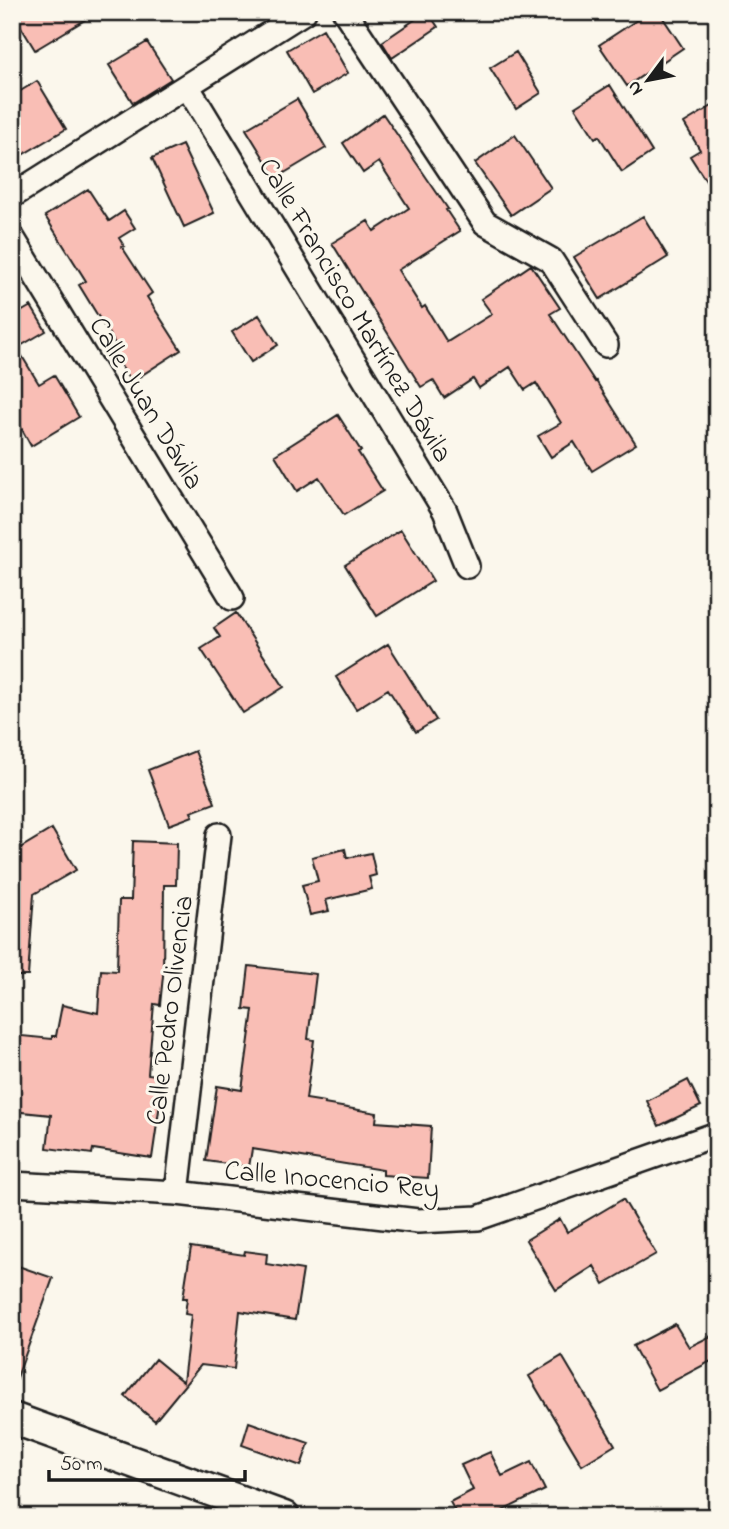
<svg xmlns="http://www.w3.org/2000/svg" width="729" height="1529" viewBox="0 0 729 1529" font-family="'Indie Flower',sans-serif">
  <rect width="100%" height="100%" fill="#fbf7ec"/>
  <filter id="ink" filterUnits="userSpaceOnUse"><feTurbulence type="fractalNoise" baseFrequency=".0143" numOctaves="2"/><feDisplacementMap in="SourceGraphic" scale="14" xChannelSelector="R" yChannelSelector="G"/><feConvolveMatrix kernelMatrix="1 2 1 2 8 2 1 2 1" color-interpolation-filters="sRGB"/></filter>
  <g filter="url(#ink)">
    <path fill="#f9beb5" stroke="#1c1c1c" stroke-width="2" d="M 12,12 L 98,12 L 35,50 Z
      M 426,12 L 428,12 L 438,27 L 392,58 L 382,42 Z
      M 649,12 L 659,12 L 683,48 L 627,86 L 599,45 Z
      M 323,29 L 348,73 L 312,94 L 287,50 Z
      M 147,42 L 171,79 L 133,103 L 109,65 Z
      M 516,52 L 541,93 L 516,109 L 490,68 Z
      M 37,81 L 66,129 L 12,161 L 12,96 Z
      M 610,85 L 652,152 L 622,172 L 599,136 L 595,138 L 575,107 Z
      M 297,99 L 326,148 L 276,178 L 246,129 Z
      M 717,103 L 717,198 L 690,156 L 700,150 L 684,123 Z
      M 383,114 L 448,209 L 446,210 L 460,231 L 398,270 L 422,308 L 425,306 L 447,342 L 492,314 L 481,299 L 531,265 L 560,308 L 550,314 L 595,382 L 596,381 L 636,444 L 592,471 L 574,442 L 551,457 L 538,436 L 561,423 L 536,383 L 525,390 L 510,367 L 479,388 L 473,379 L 444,398 L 433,380 L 421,387 L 332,243 L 368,221 L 374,231 L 409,208 L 379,162 L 363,173 L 343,143 Z
      M 515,135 L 551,188 L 511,215 L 475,163 Z
      M 182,145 L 214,213 L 184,227 L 152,158 Z
      M 88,189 L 109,221 L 124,211 L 135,228 L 119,238 L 124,246 L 122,247 L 152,293 L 147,297 L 181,350 L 131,382 L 111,350 L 117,347 L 79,285 L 86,281 L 45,216 Z
      M 643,216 L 668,257 L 600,299 L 574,257 Z
      M 31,306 L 46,331 L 17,348 L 39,384 L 54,375 L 79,417 L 31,446 L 20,426 L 12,431 L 12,317 Z
      M 259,315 L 278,345 L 251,362 L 232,332 Z
      M 338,415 L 361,451 L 358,452 L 383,491 L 344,515 L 319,477 L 297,491 L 275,455 Z
      M 401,530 L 433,581 L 377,616 L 345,565 Z
      M 236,613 L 284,687 L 243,713 L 201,649 L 220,637 L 214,628 Z
      M 388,644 L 436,720 L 416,732 L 388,689 L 356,709 L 336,677 Z
      M 195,751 L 215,803 L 191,812 L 193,816 L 169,825 L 148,770 Z
      M 52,829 L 76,870 L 34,894 L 28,976 L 12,976 L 12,853 Z
      M 133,841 L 177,843 L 176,885 L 164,885 L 163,976 L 160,1005 L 154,1004 L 148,1074 L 164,1076 L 152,1158 L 93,1149 L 92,1154 L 47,1148 L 51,1115 L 12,1111 L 12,1035 L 52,1039 L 52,1036 L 56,1036 L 62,1005 L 98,1013 L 101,970 L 117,971 L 119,900 L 131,900 Z
      M 345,849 L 347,858 L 371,853 L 376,875 L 369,877 L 372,889 L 326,900 L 329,911 L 310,915 L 302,885 L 318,881 L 312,857 Z
      M 249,966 L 316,974 L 308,1039 L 314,1040 L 306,1099 L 325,1102 L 324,1104 L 377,1113 L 376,1122 L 431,1126 L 428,1178 L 383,1175 L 383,1170 L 252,1149 L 249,1167 L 206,1161 L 217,1086 L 242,1090 L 253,1010 L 244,1009 Z
      M 688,1080 L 701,1106 L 659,1126 L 647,1101 Z
      M 623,1199 L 656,1254 L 604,1284 L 594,1266 L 556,1290 L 526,1240 L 560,1219 L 567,1232 Z
      M 191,1247 L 244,1255 L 245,1251 L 267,1254 L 266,1264 L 303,1270 L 295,1320 L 240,1311 L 234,1369 L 201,1365 L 155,1421 L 125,1396 L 155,1359 L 183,1382 L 191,1315 L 185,1314 L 187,1298 L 183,1298 Z
      M 18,1266 L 53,1278 L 15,1383 L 12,1383 L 12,1281 Z
      M 675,1324 L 689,1347 L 717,1333 L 717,1358 L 657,1390 L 633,1346 Z
      M 562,1356 L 615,1445 L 582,1465 L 529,1376 Z
      M 249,1422 L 309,1443 L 301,1466 L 242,1445 Z
      M 490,1452 L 502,1476 L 531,1462 L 545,1490 L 490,1517 L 458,1517 L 450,1502 L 473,1490 L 461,1465 Z"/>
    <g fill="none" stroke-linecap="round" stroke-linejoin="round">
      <defs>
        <path id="minor" d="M 345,12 L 485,223 L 551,260 L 606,345
          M 187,86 L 445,511 L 467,566
          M 12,196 L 304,12
          M 12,237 L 232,598
          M 12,1184 L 177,1193 L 418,1221 L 478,1218 L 717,1134
          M 177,1193 L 219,835"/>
        <path id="tertiary" d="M 12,1418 L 284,1517"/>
      </defs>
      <use href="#minor" stroke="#1c1c1c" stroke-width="28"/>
      <use href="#tertiary" stroke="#1c1c1c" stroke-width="35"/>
      <use href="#minor" stroke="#fbf7ec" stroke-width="23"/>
      <use href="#tertiary" stroke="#fbf7ec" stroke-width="30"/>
    </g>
  </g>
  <g text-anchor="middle" stroke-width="6" stroke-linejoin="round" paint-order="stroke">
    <g font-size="28" fill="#1c1c1c" stroke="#fbf7ec">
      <text transform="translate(357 309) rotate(59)" y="10">Calle Francisco Martínez Dávila</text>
      <text transform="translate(148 402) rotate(59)" y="10">Calle Juan Dávila</text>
      <text transform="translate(168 1010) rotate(-83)" y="10">Calle Pedro Olivencia</text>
      <text transform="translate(332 1178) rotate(5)" y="10">Calle Inocencio Rey</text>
    </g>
  </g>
  <rect width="729" height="1529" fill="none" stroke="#fbf7ec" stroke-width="42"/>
  <rect x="21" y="21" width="687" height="1487" fill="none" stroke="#1c1c1c" stroke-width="2.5" filter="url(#ink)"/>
  <g transform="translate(648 80) rotate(238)" stroke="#fbf7ec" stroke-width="5" paint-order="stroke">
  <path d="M0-5L12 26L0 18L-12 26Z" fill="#1c1c1c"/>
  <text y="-10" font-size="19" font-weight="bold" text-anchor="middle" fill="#1c1c1c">N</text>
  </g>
  <path d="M49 1470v10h196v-10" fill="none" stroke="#1c1c1c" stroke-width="3.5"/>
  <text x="60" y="1470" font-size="21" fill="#1c1c1c" stroke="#fbf7ec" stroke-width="5" paint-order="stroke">50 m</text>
</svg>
